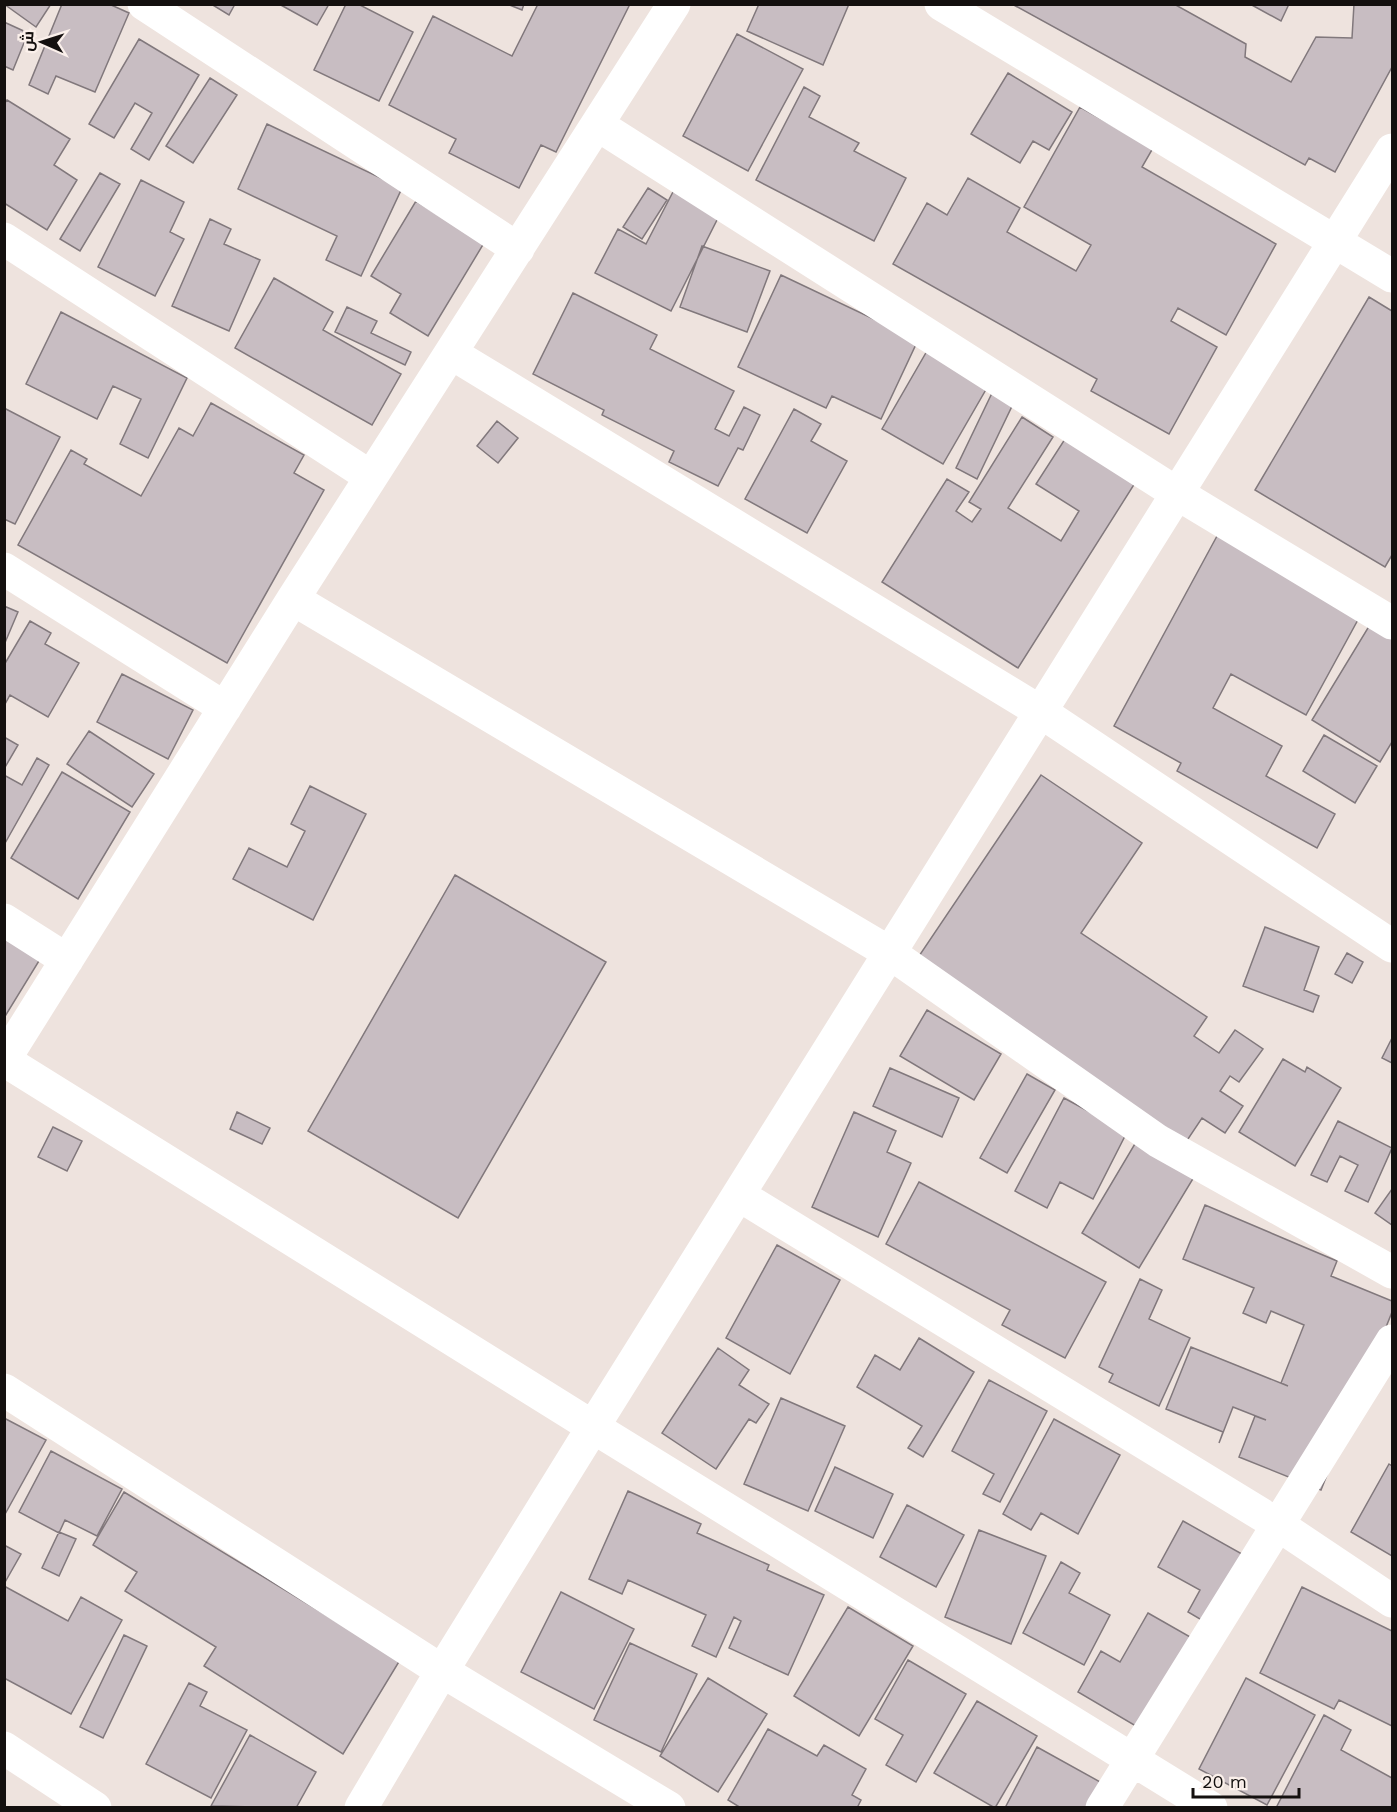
<svg xmlns="http://www.w3.org/2000/svg" width="1397" height="1812" viewBox="0 0 1397 1812" font-family="'Work Sans',Cairo,sans-serif">
  <rect width="100%" height="100%" fill="#eee3de"/>
  <path fill="#c8bdc2" stroke="#81787c" stroke-width="1.5" d="M 4,4 L 51,4 L 36,27 Z
    M 62,4 L 109,4 L 129,13 L 95,92 L 56,76 L 48,94 L 29,85 Z
    M 211,4 L 235,4 L 229,15 Z
    M 279,4 L 329,4 L 317,25 Z
    M 346,4 L 358,4 L 413,32 L 379,101 L 314,70 Z
    M 507,4 L 524,4 L 522,10 Z
    M 538,4 L 630,4 L 556,152 L 541,145 L 519,188 L 449,153 L 456,139 L 389,105 L 433,16 L 512,56 Z
    M 759,4 L 849,4 L 823,65 L 747,31 Z
    M 1012,4 L 1174,4 L 1246,44 L 1245,57 L 1291,82 L 1316,37 L 1352,38 L 1354,4 L 1392,4 L 1392,67 L 1335,172 L 1309,158 L 1305,165 Z
    M 1250,4 L 1289,4 L 1281,21 Z
    M 4,22 L 28,33 L 13,70 L 4,66 Z
    M 737,34 L 803,69 L 748,171 L 683,136 Z
    M 139,39 L 199,75 L 149,160 L 131,149 L 152,113 L 135,103 L 114,138 L 89,124 Z
    M 1008,73 L 1072,112 L 1049,150 L 1033,141 L 1020,163 L 971,134 Z
    M 210,78 L 237,95 L 193,163 L 166,146 Z
    M 804,87 L 820,96 L 809,117 L 859,143 L 854,151 L 906,178 L 874,241 L 756,180 Z
    M 7,100 L 70,139 L 54,165 L 77,180 L 47,230 L 4,203 L 4,104 Z
    M 1080,107 L 1153,148 L 1142,167 L 1276,244 L 1226,335 L 1178,308 L 1171,321 L 1217,347 L 1169,434 L 1091,391 L 1097,379 L 893,264 L 927,203 L 947,215 L 968,178 L 1020,208 L 1007,232 L 1076,271 L 1091,245 L 1024,207 Z
    M 267,124 L 402,188 L 361,276 L 326,260 L 337,236 L 238,189 Z
    M 100,173 L 120,184 L 80,251 L 60,239 Z
    M 141,180 L 184,202 L 170,232 L 184,239 L 155,296 L 98,267 Z
    M 648,188 L 667,200 L 642,239 L 623,227 Z
    M 675,188 L 721,212 L 671,311 L 595,273 L 618,229 L 646,244 Z
    M 416,201 L 484,243 L 428,336 L 390,313 L 401,294 L 371,276 Z
    M 210,219 L 231,229 L 224,244 L 260,260 L 229,331 L 172,306 Z
    M 702,246 L 770,271 L 747,332 L 680,307 Z
    M 781,275 L 918,340 L 881,419 L 832,396 L 826,408 L 738,367 Z
    M 274,278 L 333,312 L 323,330 L 401,374 L 372,425 L 235,348 Z
    M 573,293 L 657,335 L 650,349 L 734,391 L 715,429 L 729,436 L 744,407 L 760,415 L 743,450 L 738,448 L 718,486 L 669,462 L 674,451 L 602,415 L 604,410 L 533,374 Z
    M 1369,297 L 1392,311 L 1392,555 L 1385,567 L 1255,490 Z
    M 347,307 L 377,321 L 371,333 L 411,352 L 405,365 L 335,332 Z
    M 61,312 L 187,378 L 148,458 L 120,444 L 141,399 L 113,386 L 97,419 L 26,384 Z
    M 927,351 L 988,386 L 943,464 L 882,429 Z
    M 993,391 L 1014,402 L 977,479 L 956,468 Z
    M 211,403 L 304,455 L 294,473 L 324,490 L 227,663 L 18,545 L 71,450 L 87,459 L 84,464 L 141,496 L 179,428 L 193,436 Z
    M 4,408 L 60,437 L 15,524 L 4,519 Z
    M 794,409 L 821,424 L 811,441 L 847,461 L 807,533 L 745,499 Z
    M 1022,417 L 1053,437 L 1008,508 L 1061,541 L 1079,511 L 1036,484 L 1065,439 L 1135,483 L 1018,668 L 882,582 L 947,479 L 969,492 L 956,511 L 972,522 L 981,509 L 969,502 Z
    M 497,421 L 518,438 L 498,463 L 477,446 Z
    M 1223,525 L 1360,616 L 1306,715 L 1231,674 L 1213,708 L 1282,746 L 1266,776 L 1335,814 L 1317,848 L 1177,771 L 1181,763 L 1114,726 Z
    M 4,606 L 18,612 L 4,645 Z
    M 1374,618 L 1392,629 L 1392,742 L 1380,762 L 1312,720 Z
    M 30,621 L 51,633 L 45,644 L 79,663 L 48,717 L 10,695 L 4,706 L 4,665 Z
    M 122,674 L 193,710 L 168,759 L 97,722 Z
    M 89,731 L 154,774 L 132,807 L 67,764 Z
    M 1324,735 L 1377,766 L 1355,803 L 1303,771 Z
    M 4,737 L 18,745 L 4,769 Z
    M 37,758 L 49,765 L 4,845 L 4,775 L 22,785 Z
    M 62,772 L 130,812 L 78,899 L 11,858 Z
    M 1041,775 L 1142,843 L 1081,933 L 1207,1017 L 1194,1036 L 1219,1053 L 1235,1030 L 1263,1049 L 1239,1082 L 1230,1076 L 1220,1091 L 1243,1106 L 1225,1133 L 1202,1118 L 1186,1142 L 917,959 Z
    M 310,786 L 366,814 L 313,920 L 233,879 L 249,848 L 287,867 L 305,831 L 291,824 Z
    M 455,875 L 606,962 L 458,1218 L 308,1131 Z
    M 1265,927 L 1319,947 L 1304,990 L 1319,996 L 1313,1012 L 1243,986 Z
    M 4,932 L 42,956 L 4,1018 Z
    M 1347,953 L 1363,962 L 1352,983 L 1335,974 Z
    M 927,1010 L 1001,1054 L 974,1100 L 900,1056 Z
    M 1392,1038 L 1392,1063 L 1382,1058 Z
    M 1283,1059 L 1305,1072 L 1307,1067 L 1341,1088 L 1295,1166 L 1239,1132 Z
    M 890,1068 L 959,1098 L 942,1137 L 873,1106 Z
    M 1027,1074 L 1055,1090 L 1007,1173 L 980,1158 Z
    M 1064,1098 L 1127,1132 L 1093,1199 L 1060,1182 L 1047,1208 L 1015,1191 Z
    M 237,1112 L 270,1128 L 262,1144 L 230,1129 Z
    M 854,1112 L 896,1131 L 887,1152 L 911,1163 L 878,1237 L 812,1207 Z
    M 1338,1121 L 1392,1148 L 1368,1202 L 1345,1191 L 1358,1165 L 1340,1156 L 1327,1182 L 1311,1175 Z
    M 53,1127 L 82,1141 L 67,1171 L 38,1157 Z
    M 1136,1142 L 1194,1177 L 1139,1268 L 1082,1233 Z
    M 919,1182 L 1106,1282 L 1065,1358 L 1002,1325 L 1010,1310 L 886,1244 Z
    M 1392,1189 L 1392,1225 L 1375,1213 Z
    M 1205,1205 L 1337,1261 L 1331,1276 L 1392,1301 L 1392,1312 L 1321,1490 L 1239,1457 L 1255,1416 L 1266,1420 L 1233,1407 L 1219,1443 L 1223,1432 L 1166,1409 L 1191,1347 L 1288,1386 L 1281,1383 L 1304,1325 L 1271,1311 L 1266,1323 L 1243,1313 L 1254,1288 L 1183,1259 Z
    M 777,1245 L 840,1280 L 790,1374 L 726,1338 Z
    M 1140,1279 L 1162,1290 L 1149,1319 L 1190,1338 L 1159,1406 L 1109,1382 L 1113,1374 L 1099,1367 Z
    M 919,1338 L 974,1372 L 923,1457 L 908,1448 L 922,1426 L 857,1387 L 875,1355 L 900,1370 Z
    M 718,1348 L 749,1370 L 739,1385 L 769,1404 L 756,1423 L 749,1419 L 716,1469 L 662,1433 Z
    M 989,1380 L 1047,1411 L 1000,1502 L 983,1494 L 994,1474 L 952,1451 Z
    M 781,1398 L 845,1426 L 808,1511 L 744,1484 Z
    M 4,1418 L 46,1440 L 4,1516 Z
    M 1054,1419 L 1120,1455 L 1078,1534 L 1041,1513 L 1031,1530 L 1003,1514 Z
    M 51,1451 L 122,1489 L 97,1536 L 65,1520 L 59,1533 L 19,1512 Z
    M 1389,1464 L 1392,1466 L 1392,1556 L 1351,1532 Z
    M 835,1467 L 893,1494 L 873,1538 L 815,1511 Z
    M 628,1491 L 701,1524 L 697,1533 L 769,1565 L 767,1570 L 824,1595 L 788,1675 L 729,1648 L 741,1621 L 734,1617 L 716,1657 L 692,1646 L 706,1615 L 628,1580 L 622,1594 L 589,1579 Z
    M 124,1492 L 400,1660 L 343,1754 L 204,1666 L 216,1647 L 125,1591 L 137,1572 L 93,1545 Z
    M 907,1505 L 964,1535 L 936,1587 L 880,1557 Z
    M 1183,1521 L 1242,1554 L 1205,1622 L 1188,1612 L 1200,1590 L 1158,1567 Z
    M 979,1530 L 1046,1556 L 1011,1644 L 945,1617 Z
    M 59,1532 L 76,1539 L 59,1576 L 42,1568 Z
    M 4,1545 L 21,1554 L 4,1584 Z
    M 1061,1562 L 1080,1573 L 1069,1593 L 1110,1615 L 1084,1665 L 1023,1633 Z
    M 4,1586 L 68,1621 L 81,1597 L 122,1620 L 71,1714 L 4,1678 Z
    M 1302,1587 L 1392,1631 L 1392,1726 L 1339,1700 L 1334,1709 L 1260,1673 Z
    M 561,1592 L 634,1629 L 594,1709 L 521,1672 Z
    M 848,1607 L 913,1646 L 859,1736 L 794,1696 Z
    M 1148,1613 L 1199,1642 L 1146,1732 L 1078,1692 L 1101,1651 L 1120,1662 Z
    M 124,1635 L 147,1646 L 103,1738 L 80,1727 Z
    M 630,1643 L 697,1674 L 661,1752 L 594,1720 Z
    M 908,1660 L 966,1694 L 916,1782 L 886,1765 L 903,1735 L 875,1719 Z
    M 708,1678 L 767,1714 L 718,1792 L 660,1756 Z
    M 1246,1678 L 1315,1715 L 1267,1805 L 1199,1769 Z
    M 189,1683 L 207,1692 L 200,1706 L 247,1730 L 211,1798 L 146,1764 Z
    M 977,1701 L 1037,1736 L 995,1808 L 934,1773 Z
    M 1324,1715 L 1351,1730 L 1341,1750 L 1392,1778 L 1392,1808 L 1276,1808 Z
    M 768,1729 L 817,1756 L 824,1745 L 866,1769 L 852,1795 L 861,1800 L 857,1808 L 741,1808 L 728,1800 Z
    M 250,1735 L 316,1772 L 296,1808 L 211,1806 Z
    M 1037,1747 L 1111,1788 L 1101,1808 L 1005,1808 Z"/>
  <g fill="none" stroke-linecap="round" stroke-linejoin="round">
    <path stroke="#fff" stroke-width="33" d="M 144,4 L 518,249
      M 941,4 L 1392,276
      M 598,125 L 1178,494 L 1392,623
      M 4,239 L 371,477
      M 451,353 L 1041,712 L 1392,946
      M 4,569 L 225,708
      M 293,599 L 890,953 L 1158,1141 L 1392,1272
      M 4,920 L 67,960
      M 4,1060 L 593,1427 L 1211,1808
      M 4,1060 L 293,599 L 674,4
      M 739,1195 L 1277,1524 L 1392,1601
      M 4,1390 L 442,1671 L 669,1808
      M 4,1748 L 95,1808
      M 361,1808 L 442,1671 L 593,1427 L 1392,150
      M 1102,1808 L 1392,1341"/>
  </g>
  <rect width="1397" height="1812" fill="none" stroke="#14100f" stroke-width="12"/>
  <g transform="translate(42 42) rotate(273)" stroke="#fbf0eb" stroke-width="4.5" paint-order="stroke">
  <path d="M0-4.5L10 22L0 15L-10 22Z" fill="#14100f"/>
  <text y="-9" font-size="16" font-weight="bold" text-anchor="middle" fill="#14100f">ش</text>
  </g>
  <path d="M1193 1788v9h106v-9" fill="none" stroke="#14100f" stroke-width="3"/>
  <text x="1202" y="1788" font-size="18" fill="#14100f" stroke="#fbf0eb" stroke-width="4.5" paint-order="stroke">20 m</text>
</svg>
